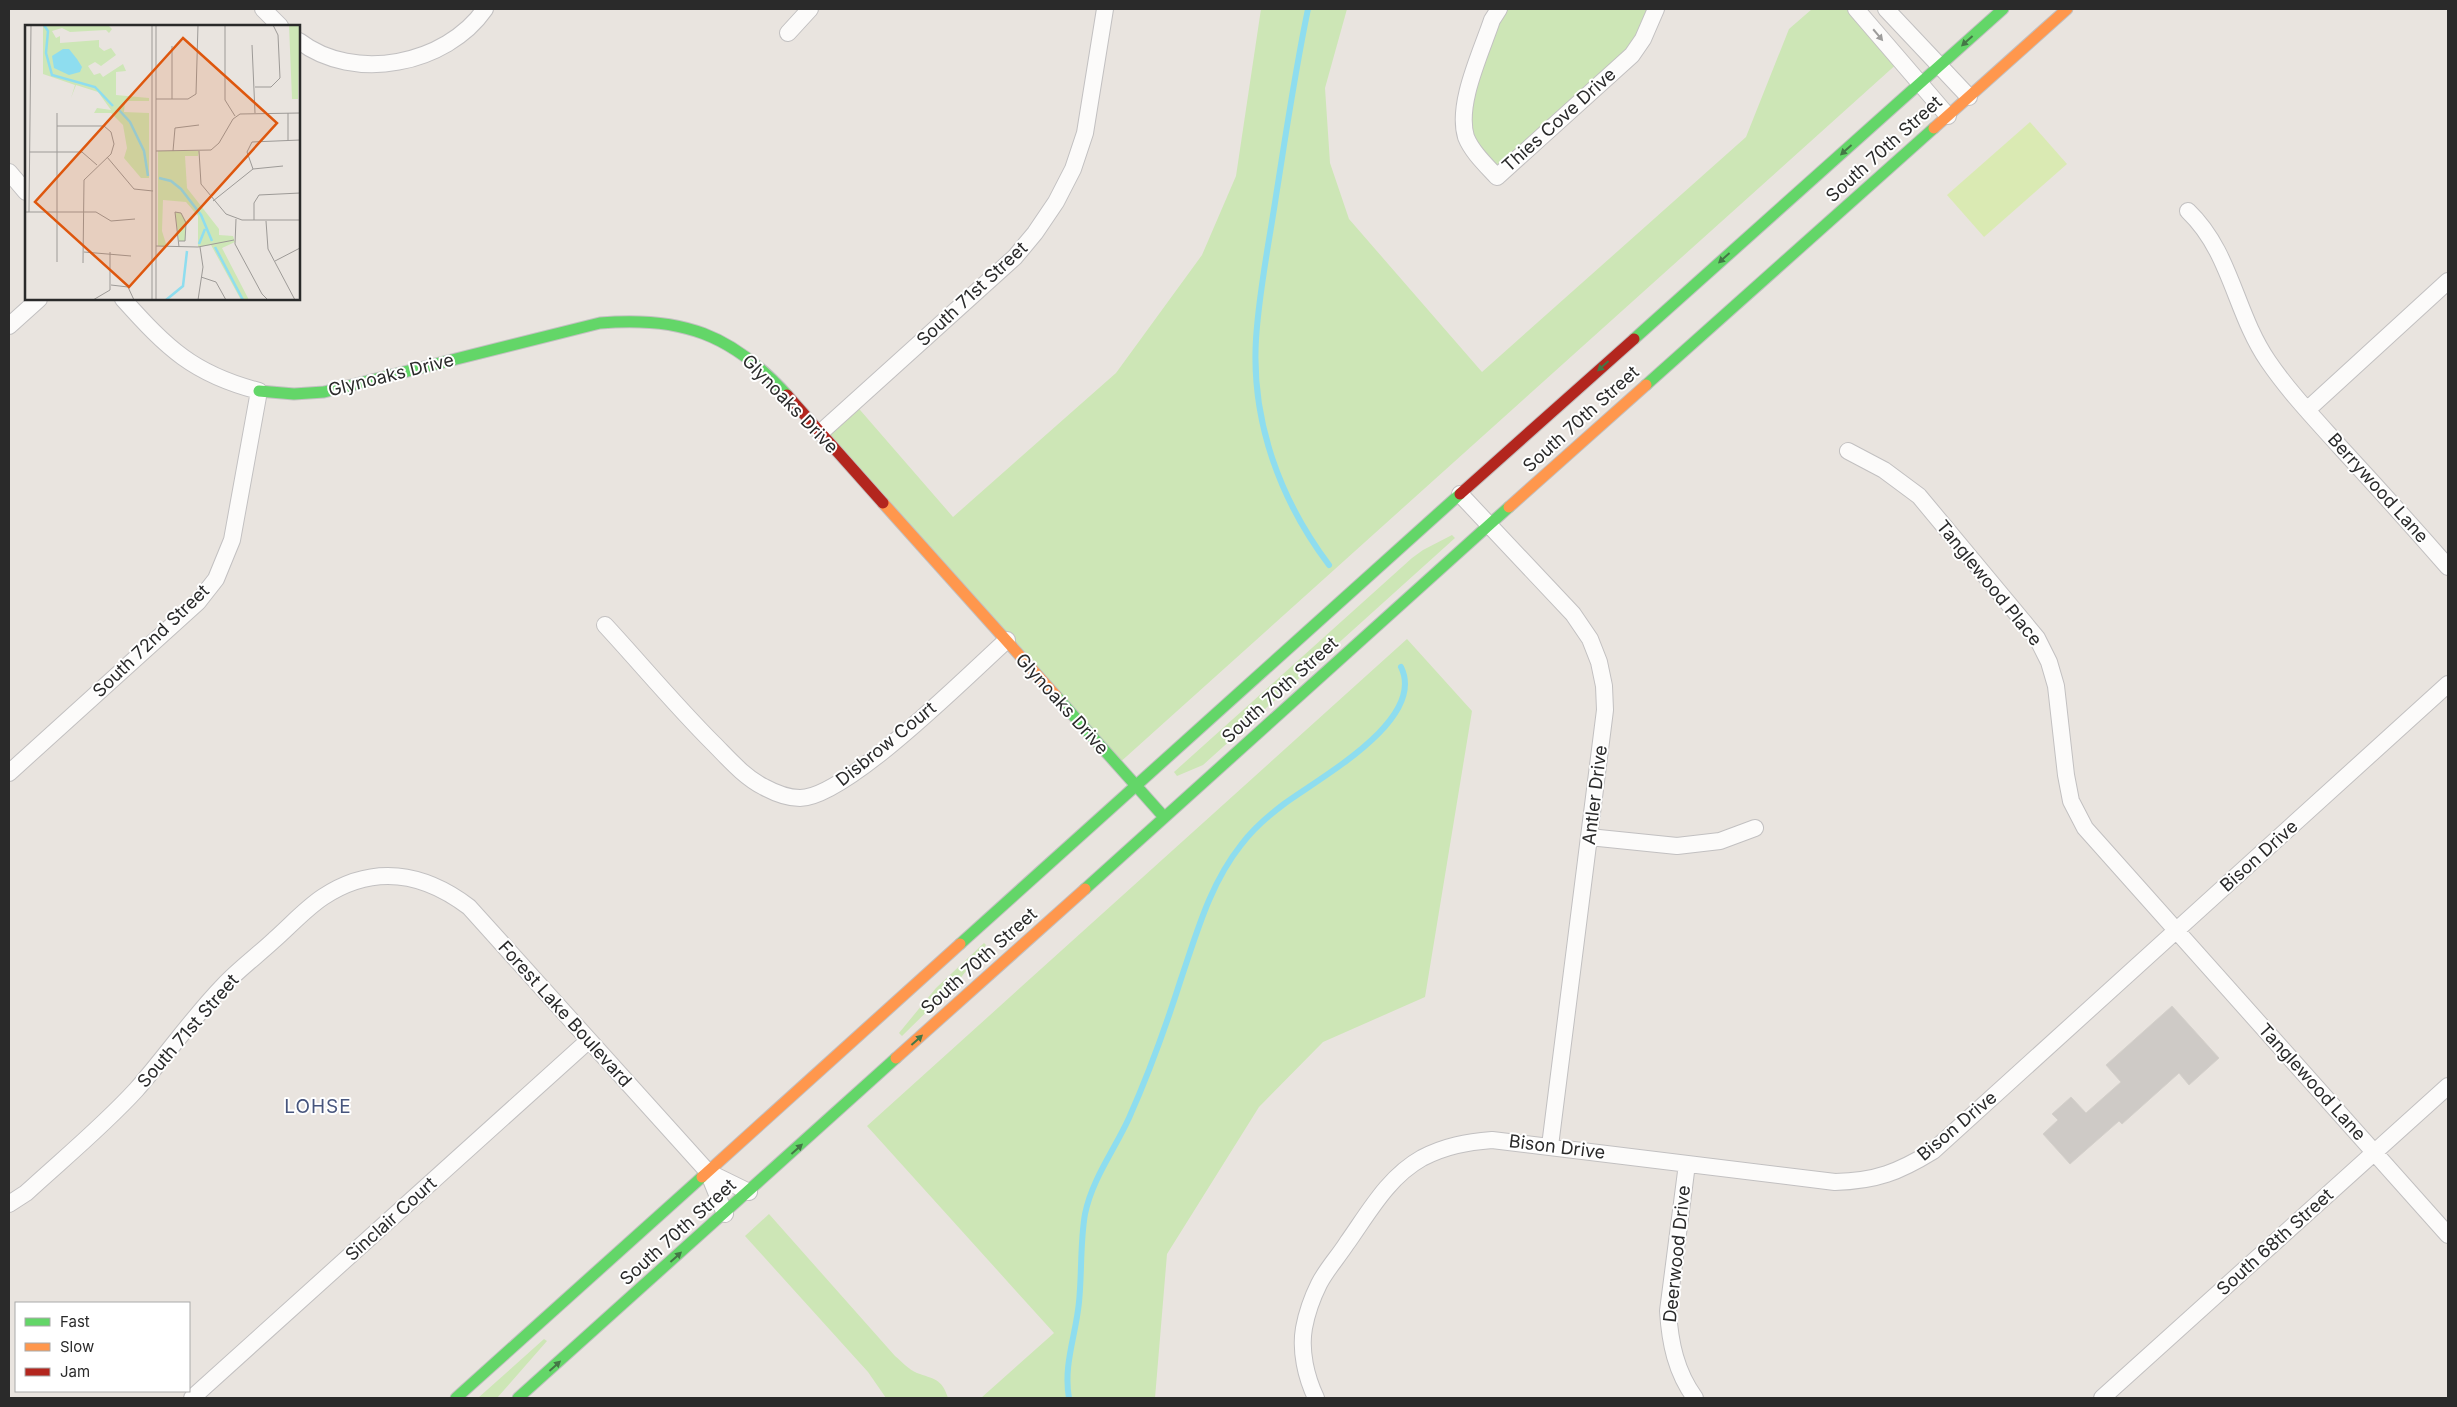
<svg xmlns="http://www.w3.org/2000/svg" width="2457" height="1407" viewBox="0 0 2457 1407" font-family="Inter,sans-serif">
  <rect width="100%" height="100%" fill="#e9e4df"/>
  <path fill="#cde6b6" d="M 1261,9 L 1347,9 L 1325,88 L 1330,163 L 1349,219 L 1482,372 L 1746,137 L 1789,29 L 1812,9 L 1856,9 L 1900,61 L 1117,765 L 820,433 L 854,403 L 953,517 L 1116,373 L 1202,255 L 1236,176 Z
    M 1499,9 L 1656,9 L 1643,39 L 1497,177 L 1463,121 Z
    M 1452,535 L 1455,538 L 1203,765 L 1177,776 L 1174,772 L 1412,558 L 1423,550 Z
    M 1407,639 L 1472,711 L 1425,997 L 1323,1042 L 1259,1107 L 1167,1254 L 1155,1398 L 981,1398 L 1054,1333 L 867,1126 Z
    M 984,943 L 986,945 L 959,980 L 902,1036 L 899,1033 L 936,988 Z
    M 769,1214 L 895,1356 C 901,1361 909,1370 917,1373 C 933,1379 942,1378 948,1398 L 886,1398 L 868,1372 L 745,1236 Z
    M 544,1339 L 547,1341 L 497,1398 L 478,1398 Z"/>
  <path fill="#daeab3" d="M 2030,122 L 2067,164 L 1984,237 L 1947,195 Z"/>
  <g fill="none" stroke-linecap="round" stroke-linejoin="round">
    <path stroke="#8eddef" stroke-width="6" d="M 1308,9 C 1295,71 1286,133 1276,196 C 1269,243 1259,291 1256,339 C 1251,421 1280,500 1329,565
      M 1069,1398 C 1063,1365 1076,1335 1079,1302 C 1082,1273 1080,1243 1085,1214 C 1092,1179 1115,1149 1129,1118 C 1149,1073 1166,1026 1181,979 C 1197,932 1210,884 1241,845 C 1253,829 1268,816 1284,804 C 1319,778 1427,720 1401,667"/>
  </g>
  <path fill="#cecac6" stroke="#d4d0cb" d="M 2172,1006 L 2219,1058 L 2189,1085 L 2179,1073 L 2122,1124 L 2119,1121 L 2070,1164 L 2043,1134 L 2058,1120 L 2052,1114 L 2071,1097 L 2086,1113 L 2121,1082 L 2106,1065 Z"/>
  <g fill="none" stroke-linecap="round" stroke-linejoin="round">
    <defs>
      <path id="street" d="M 263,9 L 280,26
        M 1499,9 L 1492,20 C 1481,53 1456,104 1466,137 C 1472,152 1486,165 1497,177 L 1632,55 L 1643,39 L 1656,9
        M 1856,9 L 1948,116
        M 1886,9 L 1969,97
        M 788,33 L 810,9
        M 299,41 C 354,83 446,65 485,9
        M 9,172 L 26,192
        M 2188,211 C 2231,252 2235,313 2268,361 C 2289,392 2316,420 2341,448 C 2377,487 2413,527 2448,567
        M 9,326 L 39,299
        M 2307,410 L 2448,281
        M 820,433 L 1015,257 L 1035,233 L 1056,202 L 1073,169 L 1085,133 L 1105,9
        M 1848,451 L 1884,470 L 1919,496 L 2037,638 L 2049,662 L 2056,686 L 2066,775 L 2071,801 L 2085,828 L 2448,1235
        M 1460,494 L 1573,614 L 1590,639 L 1599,662 L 1604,686 L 1605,710 L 1550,1146
        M 605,625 C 641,664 675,705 713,743 C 728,758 744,777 764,787 C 775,793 788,798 800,798 C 846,798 969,674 1007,640
        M 9,773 L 198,602 L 216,579 L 232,540 L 259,391 C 193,374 167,348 123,299
        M 1589,837 L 1677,846 L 1720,841 L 1755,828
        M 1687,1164 L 1668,1311 C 1670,1343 1676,1372 1695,1398
        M 708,1172 L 749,1192
        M 9,1204 L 26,1193 C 63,1159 102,1127 136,1090 C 166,1056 192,1018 224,985 C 239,969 258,955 274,940 C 290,926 305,909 323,897 C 373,864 423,872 469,907 L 708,1172 L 725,1214
        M 192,1398 L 589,1040
        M 1316,1398 C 1306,1377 1300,1351 1304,1328 C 1307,1312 1312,1298 1319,1284 C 1326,1270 1338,1257 1347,1243 C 1369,1212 1388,1177 1422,1158 C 1445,1146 1467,1142 1492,1140 L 1835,1182 C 1876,1181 1899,1172 1933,1151 L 2448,684
        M 2102,1398 L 2448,1086"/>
      <path id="fast" d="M 1634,339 L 2003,9
        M 1646,385 L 1934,128
        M 259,391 L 294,394 L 324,392 L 600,323 C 681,316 732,334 787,395
        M 1056,696 L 1164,817
        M 1085,889 L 1509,507
        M 960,944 L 1460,494
        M 456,1398 L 702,1177
        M 518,1398 L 896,1058"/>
      <path id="slow" d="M 1934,128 L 2067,9
        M 883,503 L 1056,696
        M 1509,507 L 1646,385
        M 896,1058 L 1085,889
        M 702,1177 L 960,944"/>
      <path id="jam" d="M 787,395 L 883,503
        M 1460,494 L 1634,339"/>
    </defs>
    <use href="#street" stroke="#c2c0c1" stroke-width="18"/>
    <use href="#fast" stroke="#c2c0c1" stroke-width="13"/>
    <use href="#slow" stroke="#c2c0c1" stroke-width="13"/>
    <use href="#jam" stroke="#c2c0c1" stroke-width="13"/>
    <use href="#street" stroke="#fcfbfa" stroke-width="16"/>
    <use href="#fast" stroke="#63d668" stroke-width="11"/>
    <use href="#slow" stroke="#ff974d" stroke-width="11"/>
    <use href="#jam" stroke="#b3261e" stroke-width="11"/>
  </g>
  <defs><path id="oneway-solid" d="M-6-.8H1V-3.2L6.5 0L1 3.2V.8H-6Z" transform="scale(1.25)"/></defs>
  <use fill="#9e9d9c" href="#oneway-solid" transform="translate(1878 35) rotate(50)"/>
  <g fill="#447746">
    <use href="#oneway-solid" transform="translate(1967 41) rotate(138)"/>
    <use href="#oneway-solid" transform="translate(1846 150) rotate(138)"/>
    <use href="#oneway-solid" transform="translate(1724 258) rotate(138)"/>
    <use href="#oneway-solid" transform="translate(1603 366) rotate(138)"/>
    <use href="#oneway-solid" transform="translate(917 1040) rotate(-42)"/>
    <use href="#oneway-solid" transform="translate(797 1149) rotate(-42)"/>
    <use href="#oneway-solid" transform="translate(676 1257) rotate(-42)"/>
    <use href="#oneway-solid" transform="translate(555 1366) rotate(-42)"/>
  </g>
  <g text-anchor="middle" stroke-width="4" stroke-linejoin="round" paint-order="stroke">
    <g font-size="18" fill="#2a2a2a" stroke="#fff">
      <text transform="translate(1559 120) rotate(-42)" y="6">Thies Cove Drive</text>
      <text transform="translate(1884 149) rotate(-42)" y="6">South 70th Street</text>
      <text transform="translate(972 294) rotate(-43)" y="6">South 71st Street</text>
      <text transform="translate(391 375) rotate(-14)" y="6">Glynoaks Drive</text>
      <text transform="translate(790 404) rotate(46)" y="6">Glynoaks Drive</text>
      <text transform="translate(1581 419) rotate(-42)" y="6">South 70th Street</text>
      <text transform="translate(2378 488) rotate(48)" y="6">Berrywood Lane</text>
      <text transform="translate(1989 583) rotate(51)" y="6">Tanglewood Place</text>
      <text transform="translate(151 641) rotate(-44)" y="6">South 72nd Street</text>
      <text transform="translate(1280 690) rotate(-42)" y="6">South 70th Street</text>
      <text transform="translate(1062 704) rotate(48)" y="6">Glynoaks Drive</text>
      <text transform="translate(886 744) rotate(-39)" y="6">Disbrow Court</text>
      <text transform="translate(1595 795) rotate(-83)" y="6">Antler Drive</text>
      <text transform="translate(2259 856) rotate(-42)" y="6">Bison Drive</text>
      <text transform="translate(979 961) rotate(-42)" y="6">South 70th Street</text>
      <text transform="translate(565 1014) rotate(48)" y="6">Forest Lake Boulevard</text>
      <text transform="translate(188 1031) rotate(-49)" y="6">South 71st Street</text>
      <text transform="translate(2312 1082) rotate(48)" y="6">Tanglewood Lane</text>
      <text transform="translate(1957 1126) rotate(-40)" y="6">Bison Drive</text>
      <text transform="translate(1557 1147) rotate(7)" y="6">Bison Drive</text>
      <text transform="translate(391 1219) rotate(-42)" y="6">Sinclair Court</text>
      <text transform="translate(678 1232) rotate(-42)" y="6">South 70th Street</text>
      <text transform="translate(2275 1242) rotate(-42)" y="6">South 68th Street</text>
      <text transform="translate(1677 1254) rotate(-84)" y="6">Deerwood Drive</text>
    </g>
    <g font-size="19" letter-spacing="1" fill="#47557d" stroke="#fff">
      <text x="318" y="1113">LOHSE</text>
    </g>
  </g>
  <g transform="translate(25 25)">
    <rect width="275" height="275" fill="#e9e4df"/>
    <path d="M 15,0 L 84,1 L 87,4 L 84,8 L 81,5 L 45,7 L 37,3 L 27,6 L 31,13 L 35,11 L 35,18 L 74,15 L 74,22 L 79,26 L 86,23 L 91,30 L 76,41 L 70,37 L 63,41 L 69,50 L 75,48 L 78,52 L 98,39 L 101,46 L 91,47 L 91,70 L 124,73 L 124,76 L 100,76 L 99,87 L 124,88 L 124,153 L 116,153 L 99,133 L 102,123 L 98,100 L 86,88 L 69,88 L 72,83 L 86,85 L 73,67 L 51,60 L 46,73 L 50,60 L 18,49 L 18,1 ZM 264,0 L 275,0 L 273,74 L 267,74 ZM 133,126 L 174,126 L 173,131 L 160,131 L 162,163 L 194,204 L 194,210 L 208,211 L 210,217 L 197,223 L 224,275 L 216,275 L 186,220 L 173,222 L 173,191 L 161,177 L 138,175 L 137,206 L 142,222 L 133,221 ZM 150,187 L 156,188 L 161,196 L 160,216 L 154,216 Z" fill="#cde6b6"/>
    <path d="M 38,24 L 44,24 L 52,34 L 57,42 L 55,47 L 44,50 L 29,43 L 27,31 Z" fill="#8eddef"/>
    <path fill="none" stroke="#8eddef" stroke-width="2.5" d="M 19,0 L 23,6 L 21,28 L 27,50 L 70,62 L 88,81M 94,85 L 105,97 L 119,126 L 123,151M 134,153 L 146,156 L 156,164 L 176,190 L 187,216M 174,219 L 180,204M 190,222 L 218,275M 141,275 L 158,261 L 162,226"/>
    <path fill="none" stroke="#9d9a97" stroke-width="1" d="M 200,0 L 200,75 L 210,91M 227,20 L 230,88M 147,21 L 147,74M 230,62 L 246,62 L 255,53 L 253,10 L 248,0M 131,74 L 163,74 L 171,69 L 173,0M 32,101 L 79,101 L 86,107 L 89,119 L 86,129 L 59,155 L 58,238M 263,115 L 263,88M 131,126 L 186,125 L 194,118 L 208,94 L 215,89 L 275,88M 148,126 L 150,103 L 174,100M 174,126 L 176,159 L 201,189 L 217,195 L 275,195M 4,127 L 57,127 L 72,140M 82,132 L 109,164 L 128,166M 228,144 L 222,127 L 227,117 L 275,115M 188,176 L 228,144 L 258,141M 0,187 L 71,187 L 86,196 L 110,194M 4,187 L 6,0M 211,194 L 210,219 L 237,269 L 243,275M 229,195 L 229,178 L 234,170 L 275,168M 241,196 L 243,224 L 270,275M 131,221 L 173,222 L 209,215M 154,222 L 150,187 L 156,188 L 161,198 L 160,216 L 154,216M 59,227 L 106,231M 250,236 L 275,223M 32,237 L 32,88M 176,252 L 191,257 L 201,275M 86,260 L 103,262 L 109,275M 68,275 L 85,265 L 85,227M 127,275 L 127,0M 131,275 L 131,0M 173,275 L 178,242 L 175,222"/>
    <path fill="#de570e" fill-opacity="0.15" stroke="#de570e" stroke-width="2.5" d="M 158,13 L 252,98 L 104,262 L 10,177 Z"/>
    <rect width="275" height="275" fill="none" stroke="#2a2a2a" stroke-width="2.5"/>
  </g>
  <rect width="2457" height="1407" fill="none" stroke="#2a2a2a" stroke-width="20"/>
  <rect x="15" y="1302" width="175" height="90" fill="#ffffff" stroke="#aaaaaa"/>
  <rect x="25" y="1318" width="25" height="8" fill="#63d668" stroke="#aaaaaa"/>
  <text x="60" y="1327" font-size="15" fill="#2a2a2a">Fast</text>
  <rect x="25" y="1343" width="25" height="8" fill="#ff974d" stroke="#aaaaaa"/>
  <text x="60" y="1352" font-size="15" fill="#2a2a2a">Slow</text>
  <rect x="25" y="1368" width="25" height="8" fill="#b3261e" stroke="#aaaaaa"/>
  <text x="60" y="1377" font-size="15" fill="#2a2a2a">Jam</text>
</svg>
